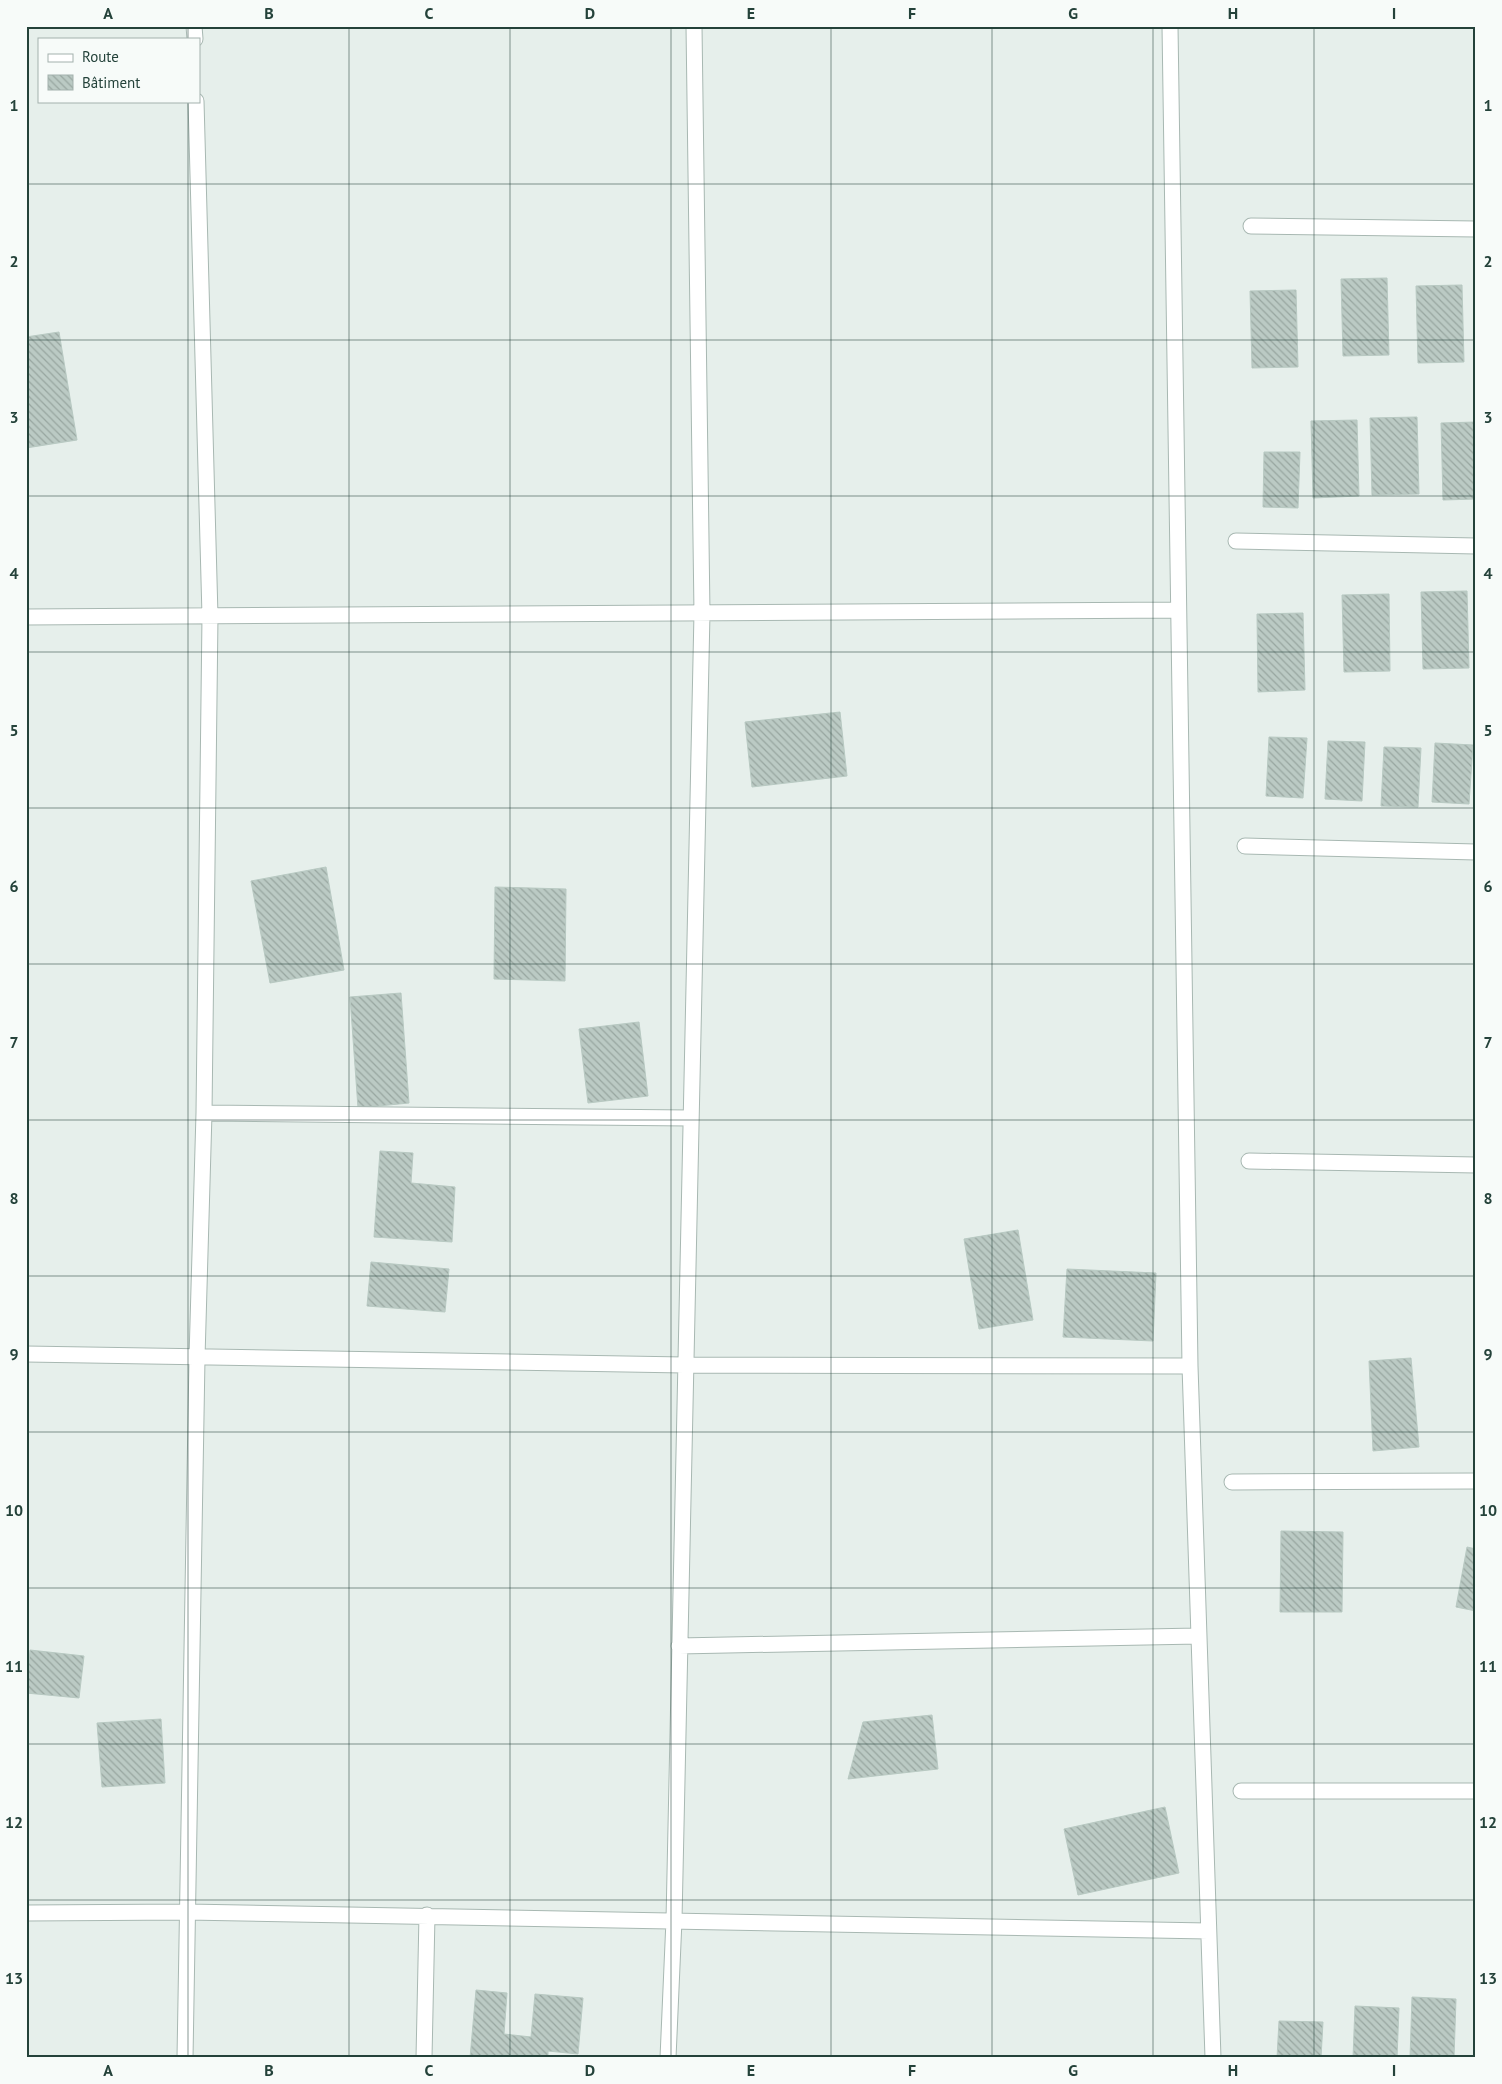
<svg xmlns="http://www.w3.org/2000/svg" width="1502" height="2084" viewBox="0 0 1502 2084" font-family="'PT Sans',sans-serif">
  <defs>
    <pattern id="building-back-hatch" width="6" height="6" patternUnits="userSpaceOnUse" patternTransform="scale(1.25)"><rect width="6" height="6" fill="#bbcac4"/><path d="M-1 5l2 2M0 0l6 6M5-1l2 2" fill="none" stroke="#98a6a0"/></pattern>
  </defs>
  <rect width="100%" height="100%" fill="#e6efeb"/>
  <path fill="url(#building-back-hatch)" stroke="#b8c9c2" d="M 1387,278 L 1389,355 L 1343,356 L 1341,279 Z
    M 1462,285 L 1464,362 L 1418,363 L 1416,286 Z
    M 1296,290 L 1298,367 L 1252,368 L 1250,291 Z
    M 59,332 L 77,440 L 26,448 L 26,337 Z
    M 1417,417 L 1419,494 L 1372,495 L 1370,418 Z
    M 1357,420 L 1359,496 L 1313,498 L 1311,421 Z
    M 1476,422 L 1476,499 L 1443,500 L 1441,423 Z
    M 1264,452 L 1300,452 L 1298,508 L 1263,507 Z
    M 1467,591 L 1469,668 L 1423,669 L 1421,592 Z
    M 1389,594 L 1390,671 L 1344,672 L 1342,595 Z
    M 1303,613 L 1305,690 L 1258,692 L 1257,614 Z
    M 840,712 L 847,776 L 752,787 L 745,722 Z
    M 1269,737 L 1307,738 L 1303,798 L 1266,796 Z
    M 1328,741 L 1365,742 L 1362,801 L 1325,799 Z
    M 1435,743 L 1473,745 L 1469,804 L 1432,802 Z
    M 1384,747 L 1421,748 L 1418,807 L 1381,806 Z
    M 326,867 L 344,970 L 270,983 L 251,881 Z
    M 495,887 L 566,889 L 565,981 L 494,979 Z
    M 401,993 L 409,1103 L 358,1108 L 350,997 Z
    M 639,1022 L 648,1096 L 588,1103 L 579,1029 Z
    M 380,1151 L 413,1153 L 411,1183 L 455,1187 L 452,1242 L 374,1237 Z
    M 1018,1230 L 1033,1320 L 979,1329 L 964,1239 Z
    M 371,1262 L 449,1269 L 445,1312 L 367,1306 Z
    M 1067,1269 L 1156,1273 L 1153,1341 L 1063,1337 Z
    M 1411,1358 L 1419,1447 L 1373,1451 L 1369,1361 Z
    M 1281,1531 L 1343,1532 L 1342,1612 L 1280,1612 Z
    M 1467,1547 L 1476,1549 L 1476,1611 L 1456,1607 Z
    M 30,1650 L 84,1656 L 79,1698 L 26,1693 Z
    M 932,1715 L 938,1769 L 848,1779 L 863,1722 Z
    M 161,1719 L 165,1783 L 102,1787 L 97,1723 Z
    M 1165,1807 L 1179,1873 L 1078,1895 L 1064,1829 Z
    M 476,1990 L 507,1993 L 504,2034 L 531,2037 L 535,1994 L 583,1998 L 578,2054 L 548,2051 L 548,2058 L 470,2058 Z
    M 1412,1997 L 1456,1999 L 1454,2058 L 1410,2058 Z
    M 1355,2006 L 1399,2008 L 1397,2058 L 1353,2058 Z
    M 1279,2021 L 1323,2022 L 1321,2058 L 1277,2058 Z"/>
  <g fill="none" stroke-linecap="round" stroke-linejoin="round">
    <defs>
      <path id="minor" d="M 194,26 L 195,39
        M 1170,26 L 1190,1366 L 1213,2058
        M 1251,226 L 1476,229
        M 1236,541 L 1476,546
        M 26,617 L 1178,610
        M 1245,846 L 1476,852
        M 204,1113 L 690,1118
        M 1249,1161 L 1476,1165
        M 26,1354 L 684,1365 L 1190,1366
        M 1232,1482 L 1476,1481
        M 679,1646 L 1198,1636
        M 1241,1791 L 1476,1791
        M 26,1913 L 187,1912 L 1208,1931
        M 185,2058 L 197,1358 L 204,1113 L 210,616 L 196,101
        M 424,2058 L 427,1915
        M 668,2058 L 674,1920 L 702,613 L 694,26"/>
    </defs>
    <use href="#minor" stroke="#a8b8b2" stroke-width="17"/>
    <use href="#minor" stroke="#fff" stroke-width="15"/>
  </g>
  <path fill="none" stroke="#24423a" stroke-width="1" stroke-opacity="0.55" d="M 188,26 L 188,39M 349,26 L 349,2058M 510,26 L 510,2058M 671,26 L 671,2058M 831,26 L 831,2058M 992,26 L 992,2058M 1153,26 L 1153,2058M 1314,26 L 1314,2058M 188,101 L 188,2058M 26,184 L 1476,184M 26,340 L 1476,340M 26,496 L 1476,496M 26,652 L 1476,652M 26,808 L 1476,808M 26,964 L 1476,964M 26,1120 L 1476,1120M 26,1276 L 1476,1276M 26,1432 L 1476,1432M 26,1588 L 1476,1588M 26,1744 L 1476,1744M 26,1900 L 1476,1900"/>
  <rect width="1502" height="2084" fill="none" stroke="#f7fbf9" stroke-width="55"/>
  <rect x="38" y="38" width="162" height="65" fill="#f7fbf9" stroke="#a3b1ad"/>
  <rect x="48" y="54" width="25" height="8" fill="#ffffff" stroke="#a3b1ad"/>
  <text x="82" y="62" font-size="15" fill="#24423a">Route</text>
  <rect x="48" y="75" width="25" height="15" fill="url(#building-back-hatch)" stroke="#a3b1ad"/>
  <text x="82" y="88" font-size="15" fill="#24423a">Bâtiment</text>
  <rect x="28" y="28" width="1446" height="2028" fill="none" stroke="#24423a" stroke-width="2"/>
  <g font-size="16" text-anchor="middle" font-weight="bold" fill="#24423a">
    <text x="108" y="19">A</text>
    <text x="269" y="19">B</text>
    <text x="429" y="19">C</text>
    <text x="590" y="19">D</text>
    <text x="751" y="19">E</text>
    <text x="912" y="19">F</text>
    <text x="1073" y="19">G</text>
    <text x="1233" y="19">H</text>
    <text x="1394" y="19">I</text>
    <text x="14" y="111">1</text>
    <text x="1488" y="111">1</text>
    <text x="14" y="267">2</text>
    <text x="1488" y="267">2</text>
    <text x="14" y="423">3</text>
    <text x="1488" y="423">3</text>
    <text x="14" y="579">4</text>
    <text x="1488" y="579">4</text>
    <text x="14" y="736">5</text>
    <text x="1488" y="736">5</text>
    <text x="14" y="892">6</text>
    <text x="1488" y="892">6</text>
    <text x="14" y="1048">7</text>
    <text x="1488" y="1048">7</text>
    <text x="14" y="1204">8</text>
    <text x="1488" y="1204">8</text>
    <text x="14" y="1360">9</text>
    <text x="1488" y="1360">9</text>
    <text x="14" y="1516">10</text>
    <text x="1488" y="1516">10</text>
    <text x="14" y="1672">11</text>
    <text x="1488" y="1672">11</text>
    <text x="14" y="1828">12</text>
    <text x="1488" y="1828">12</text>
    <text x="14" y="1984">13</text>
    <text x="1488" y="1984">13</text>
    <text x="108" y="2076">A</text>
    <text x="269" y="2076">B</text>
    <text x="429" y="2076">C</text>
    <text x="590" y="2076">D</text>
    <text x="751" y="2076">E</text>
    <text x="912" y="2076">F</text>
    <text x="1073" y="2076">G</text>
    <text x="1233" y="2076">H</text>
    <text x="1394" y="2076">I</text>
  </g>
</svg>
